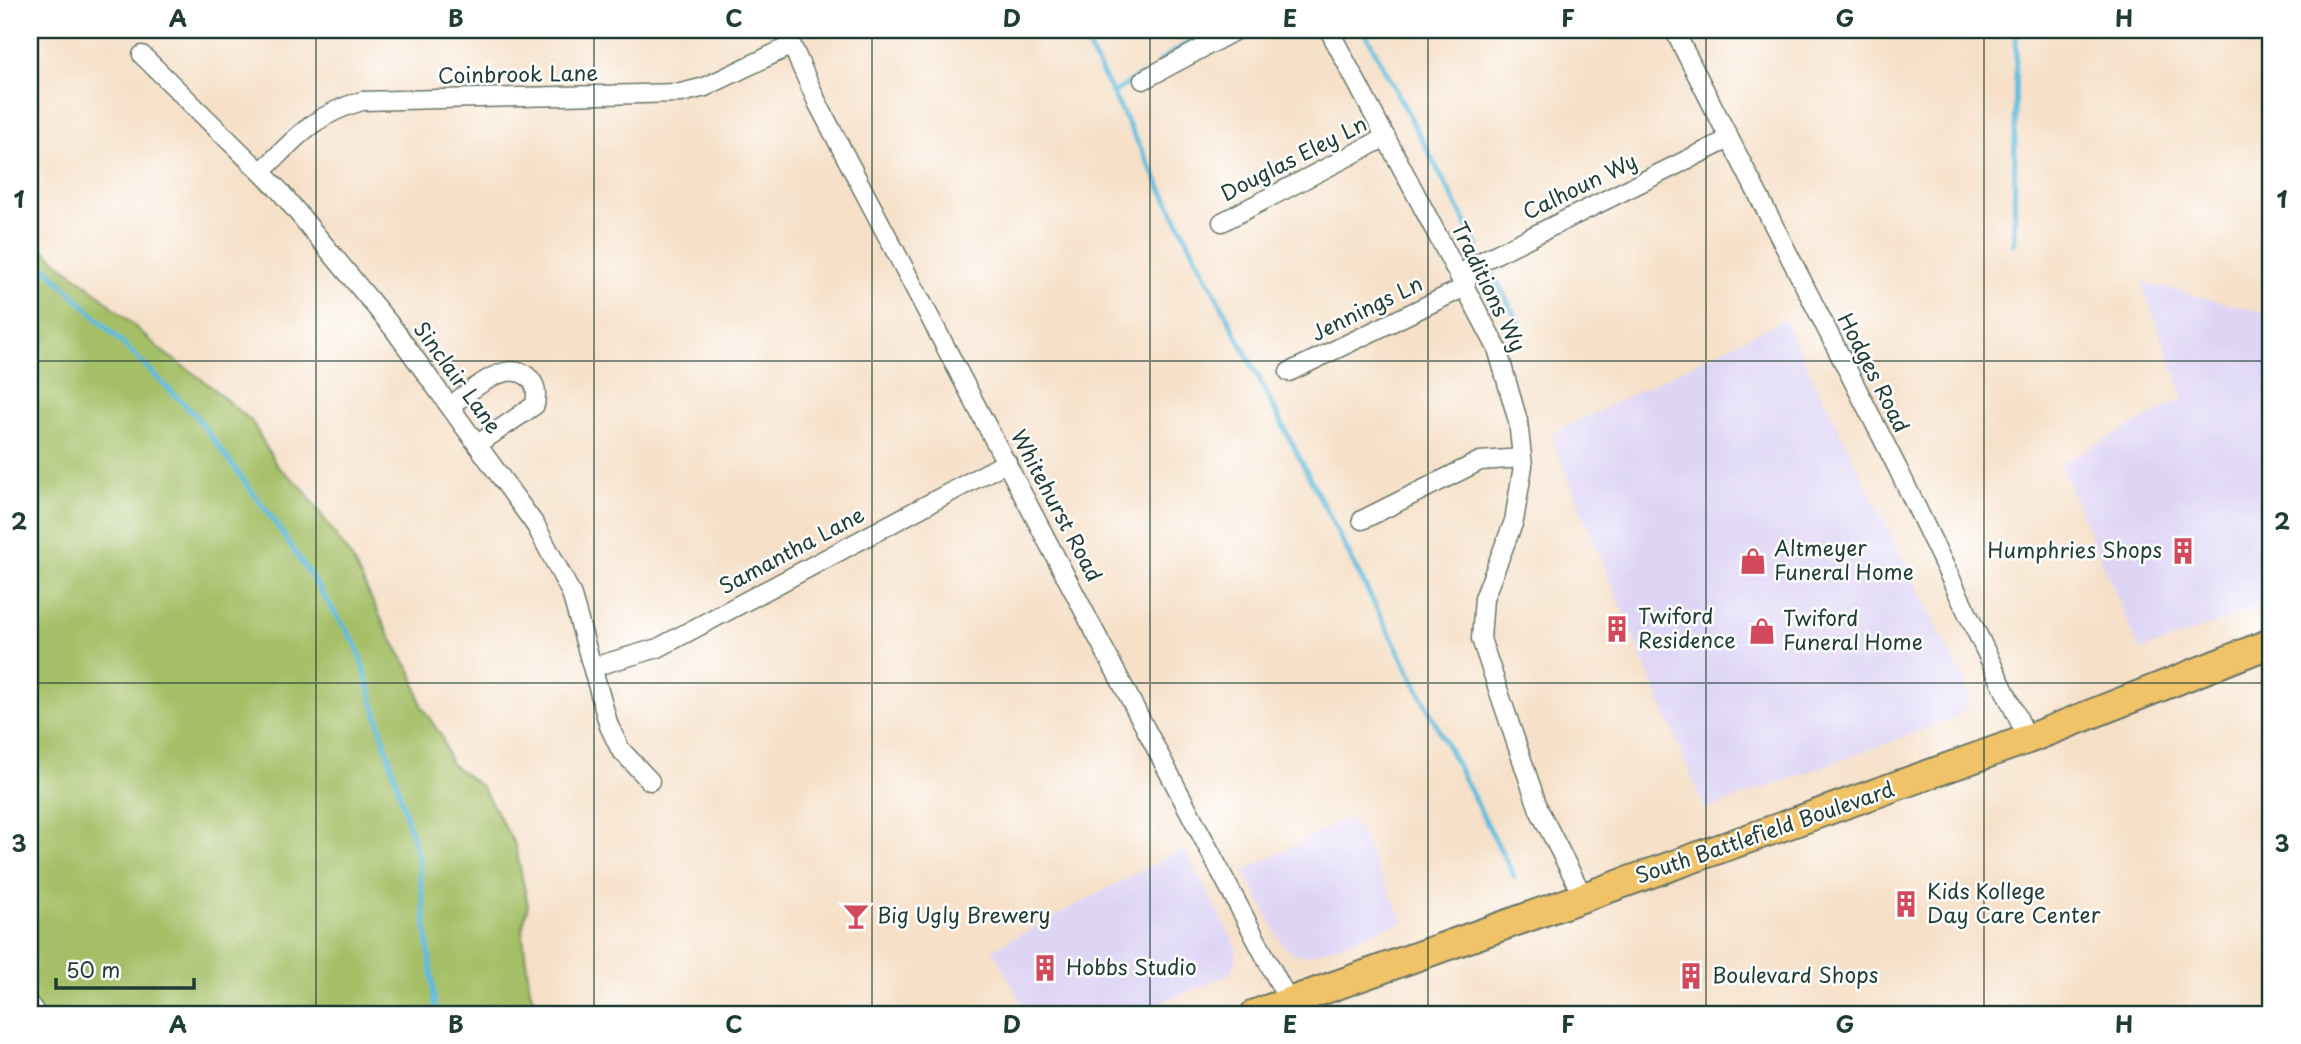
<svg xmlns="http://www.w3.org/2000/svg" width="2301" height="1044" viewBox="0 0 2301 1044" font-family="'Playpen Sans',sans-serif">
  <rect width="100%" height="100%" fill="#fff"/>
  <filter id="ink" filterUnits="userSpaceOnUse"><feTurbulence type="fractalNoise" baseFrequency=".0143" numOctaves="2"/><feDisplacementMap in="SourceGraphic" scale="14" xChannelSelector="R" yChannelSelector="G"/><feConvolveMatrix kernelMatrix="1 2 1 2 8 2 1 2 1" color-interpolation-filters="sRGB"/></filter>
  <filter id="wash" filterUnits="userSpaceOnUse"><feTurbulence type="fractalNoise" baseFrequency=".00686" numOctaves="4" result="noise"/><feDisplacementMap in="SourceGraphic" scale="28" xChannelSelector="R" yChannelSelector="G"/><feGaussianBlur stdDeviation="1.57" result="paint"/><feColorMatrix in="noise" values="0 0 0 0 0 0 0 0 0 0 0 0 0 0 0 0 0 1.4 0 .05"/><feComposite in="paint" operator="in"/></filter>
  <g filter="url(#wash)">
    <rect width="100%" height="100%" fill="#f6e0c8"/>
    <path fill="#ded5f5" d="M 2141,282 L 2271,314 L 2271,603 L 2140,651 L 2060,464 L 2184,398 Z
      M 1784,319 L 1967,687 L 1968,701 L 1963,710 L 1953,719 L 1705,810 L 1550,435 Z
      M 1351,816 L 1404,921 L 1307,956 L 1294,953 L 1283,945 L 1244,871 Z
      M 1184,848 L 1236,946 L 1237,960 L 1229,975 L 1134,1014 L 1027,1014 L 993,949 Z"/>
    <path fill="#a4bf66" stroke="#627e4d" stroke-width="2" d="M 30,239 L 102,297 L 163,352 L 203,380 L 252,422 L 277,466 L 302,487 L 352,559 L 389,635 L 412,673 L 422,707 L 442,737 L 450,763 L 482,787 L 515,845 L 528,905 L 522,930 L 530,990 L 539,1014 L 30,1014 Z"/>
    <g fill="none" stroke-linecap="round" stroke-linejoin="round">
      <path stroke="#5fbbdd" stroke-width="5" d="M 1080,30 L 1514,876
        M 1364,30 L 1478,246
        M 1160,61 L 1207,30
        M 1113,93 L 1141,75
        M 2014,244 L 2016,30
        M 30,252 L 195,415 L 272,518 L 357,646 L 418,857 L 436,1014
        M 1492,273 L 1519,323"/>
    </g>
  </g>
  <g filter="url(#ink)">
    <g fill="none" stroke-linecap="round" stroke-linejoin="round">
      <defs>
        <path id="street" d="M 785,30 L 818,104 L 1289,1002
          M 1329,30 L 1497,348 L 1518,421 L 1523,466 L 1514,521 L 1484,598 L 1481,639 L 1539,810 L 1583,896
          M 1674,30 L 1898,469 L 2028,739
          M 142,55 L 279,190 L 393,328 L 536,526 L 571,593 L 609,726 L 620,749 L 650,781
          M 1143,80 L 1236,30
          M 261,172 C 296,138 313,115 362,101 L 681,93 L 705,87 L 790,46
          M 1222,222 L 1386,137
          M 1289,372 L 1465,287 L 1470,267 L 1729,139
          M 450,406 C 469,393 504,359 527,376 C 537,384 537,393 535,405 L 478,444
          M 1362,520 L 1480,461 L 1522,458
          M 593,667 L 658,648 L 1007,462
          M 30,1005 L 36,1014"/>
        <path id="primary" d="M 1255,1014 L 2028,739 L 2271,643"/>
      </defs>
      <use href="#street" stroke="#6a7668" stroke-width="21"/>
      <use href="#primary" stroke="#6a7668" stroke-width="32"/>
      <use href="#street" stroke="#fff" stroke-width="18"/>
      <use href="#primary" stroke="#f0c369" stroke-width="28"/>
    </g>
  </g>
  <path fill="none" stroke="#1f3d34" stroke-width="2" stroke-opacity="0.55" d="M 316,30 L 316,1014M 594,30 L 594,1014M 872,30 L 872,1014M 1150,30 L 1150,1014M 1428,30 L 1428,1014M 1706,30 L 1706,1014M 1984,30 L 1984,1014M 30,361 L 2271,361M 30,683 L 2271,683"/>
  <defs>
    <symbol id="building-bare" viewBox="-9 -9 18 18"><path d="M-4-6H4V6H1V3H-1V6H-4ZM-2.5-4.3h1.7v1.8h-1.7ZM.8-4.3h1.7v1.8H.8ZM-2.5-1h1.7V.8h-1.7ZM.8-1h1.7V.8H.8Z" fill="#d1495b" stroke="#fff" stroke-width="2.5" paint-order="stroke"/></symbol>
    <symbol id="shop-bare" viewBox="-9 -9 18 18"><path d="M-5-2.5h2.3a2.7 3.5 0 0 1 5.4 0H5L5.5 6h-11ZM-1.5-2.5h3a1.5 2.3 0 0 0-3 0Z" fill="#d1495b" stroke="#fff" stroke-width="2.5" paint-order="stroke"/></symbol>
    <symbol id="bar-bare" viewBox="-9 -9 18 18"><path d="M-6-5H6L.8 .8V4.5H3.5V6h-7V4.5H-.8V.8Z" fill="#d1495b" stroke="#fff" stroke-width="2.5" paint-order="stroke"/></symbol>
  </defs>
  <g fill-rule="evenodd">
    <use href="#building-bare" x="2164" y="532" width="38" height="38"/>
    <use href="#shop-bare" x="1734" y="542" width="38" height="38"/>
    <use href="#building-bare" x="1598" y="610" width="38" height="38"/>
    <use href="#shop-bare" x="1743" y="612" width="38" height="38"/>
    <use href="#building-bare" x="1887" y="885" width="38" height="38"/>
    <use href="#bar-bare" x="837" y="897" width="38" height="38"/>
    <use href="#building-bare" x="1026" y="949" width="38" height="38"/>
    <use href="#building-bare" x="1672" y="957" width="38" height="38"/>
  </g>
  <g text-anchor="middle" stroke-width="5" stroke-linejoin="round" paint-order="stroke">
    <g font-size="21" fill="#1f3d34" stroke="#fff">
      <text transform="translate(518 75) rotate(-1)" y="7">Coinbrook Lane</text>
      <text transform="translate(1294 159) rotate(-27)" y="7">Douglas Eley Ln</text>
      <text transform="translate(1580 187) rotate(-26)" y="7">Calhoun Wy</text>
      <text transform="translate(1488 287) rotate(64)" y="7">Traditions Wy</text>
      <text transform="translate(1367 309) rotate(-26)" y="7">Jennings Ln</text>
      <text transform="translate(1873 373) rotate(63)" y="7">Hodges Road</text>
      <text transform="translate(457 378) rotate(54)" y="7">Sinclair Lane</text>
      <text transform="translate(1056 506) rotate(62)" y="7">Whitehurst Road</text>
      <text transform="translate(792 551) rotate(-28)" y="7">Samantha Lane</text>
      <text transform="translate(1765 833) rotate(-19)" y="7">South Battlefield Boulevard</text>
    </g>
    <g font-size="21" fill="#1f3d34" stroke="#fff" text-anchor="start">
      <text x="1774" y="556">Altmeyer<tspan x="1774" dy="24">Funeral Home</tspan></text>
      <text x="2162" y="558" text-anchor="end">Humphries Shops</text>
      <text x="1638" y="624">Twiford<tspan x="1638" dy="24">Residence</tspan></text>
      <text x="1783" y="626">Twiford<tspan x="1783" dy="24">Funeral Home</tspan></text>
      <text x="1927" y="899">Kids Kollege<tspan x="1927" dy="24">Day Care Center</tspan></text>
      <text x="877" y="923">Big Ugly Brewery</text>
      <text x="1066" y="975">Hobbs Studio</text>
      <text x="1712" y="983">Boulevard Shops</text>
    </g>
  </g>
  <rect width="2301" height="1044" fill="none" stroke="#fff" stroke-width="77"/>
  <path d="M56 978v10h138v-10" fill="none" stroke="#1f3d34" stroke-width="3.5"/>
  <text x="66" y="978" font-size="21" fill="#1f3d34" stroke="#ffffff" stroke-width="5" paint-order="stroke">50 m</text>
  <rect x="38" y="38" width="2224" height="968" fill="none" stroke="#1f3d34" stroke-width="2.5"/>
  <g font-size="23" text-anchor="middle" font-weight="bold" fill="#1f3d34">
    <text x="178" y="27">A</text>
    <text x="456" y="27">B</text>
    <text x="734" y="27">C</text>
    <text x="1012" y="27">D</text>
    <text x="1290" y="27">E</text>
    <text x="1568" y="27">F</text>
    <text x="1845" y="27">G</text>
    <text x="2124" y="27">H</text>
    <text x="19" y="208">1</text>
    <text x="2282" y="208">1</text>
    <text x="19" y="530">2</text>
    <text x="2282" y="530">2</text>
    <text x="19" y="852">3</text>
    <text x="2282" y="852">3</text>
    <text x="178" y="1033">A</text>
    <text x="456" y="1033">B</text>
    <text x="734" y="1033">C</text>
    <text x="1012" y="1033">D</text>
    <text x="1290" y="1033">E</text>
    <text x="1568" y="1033">F</text>
    <text x="1845" y="1033">G</text>
    <text x="2124" y="1033">H</text>
  </g>
</svg>
